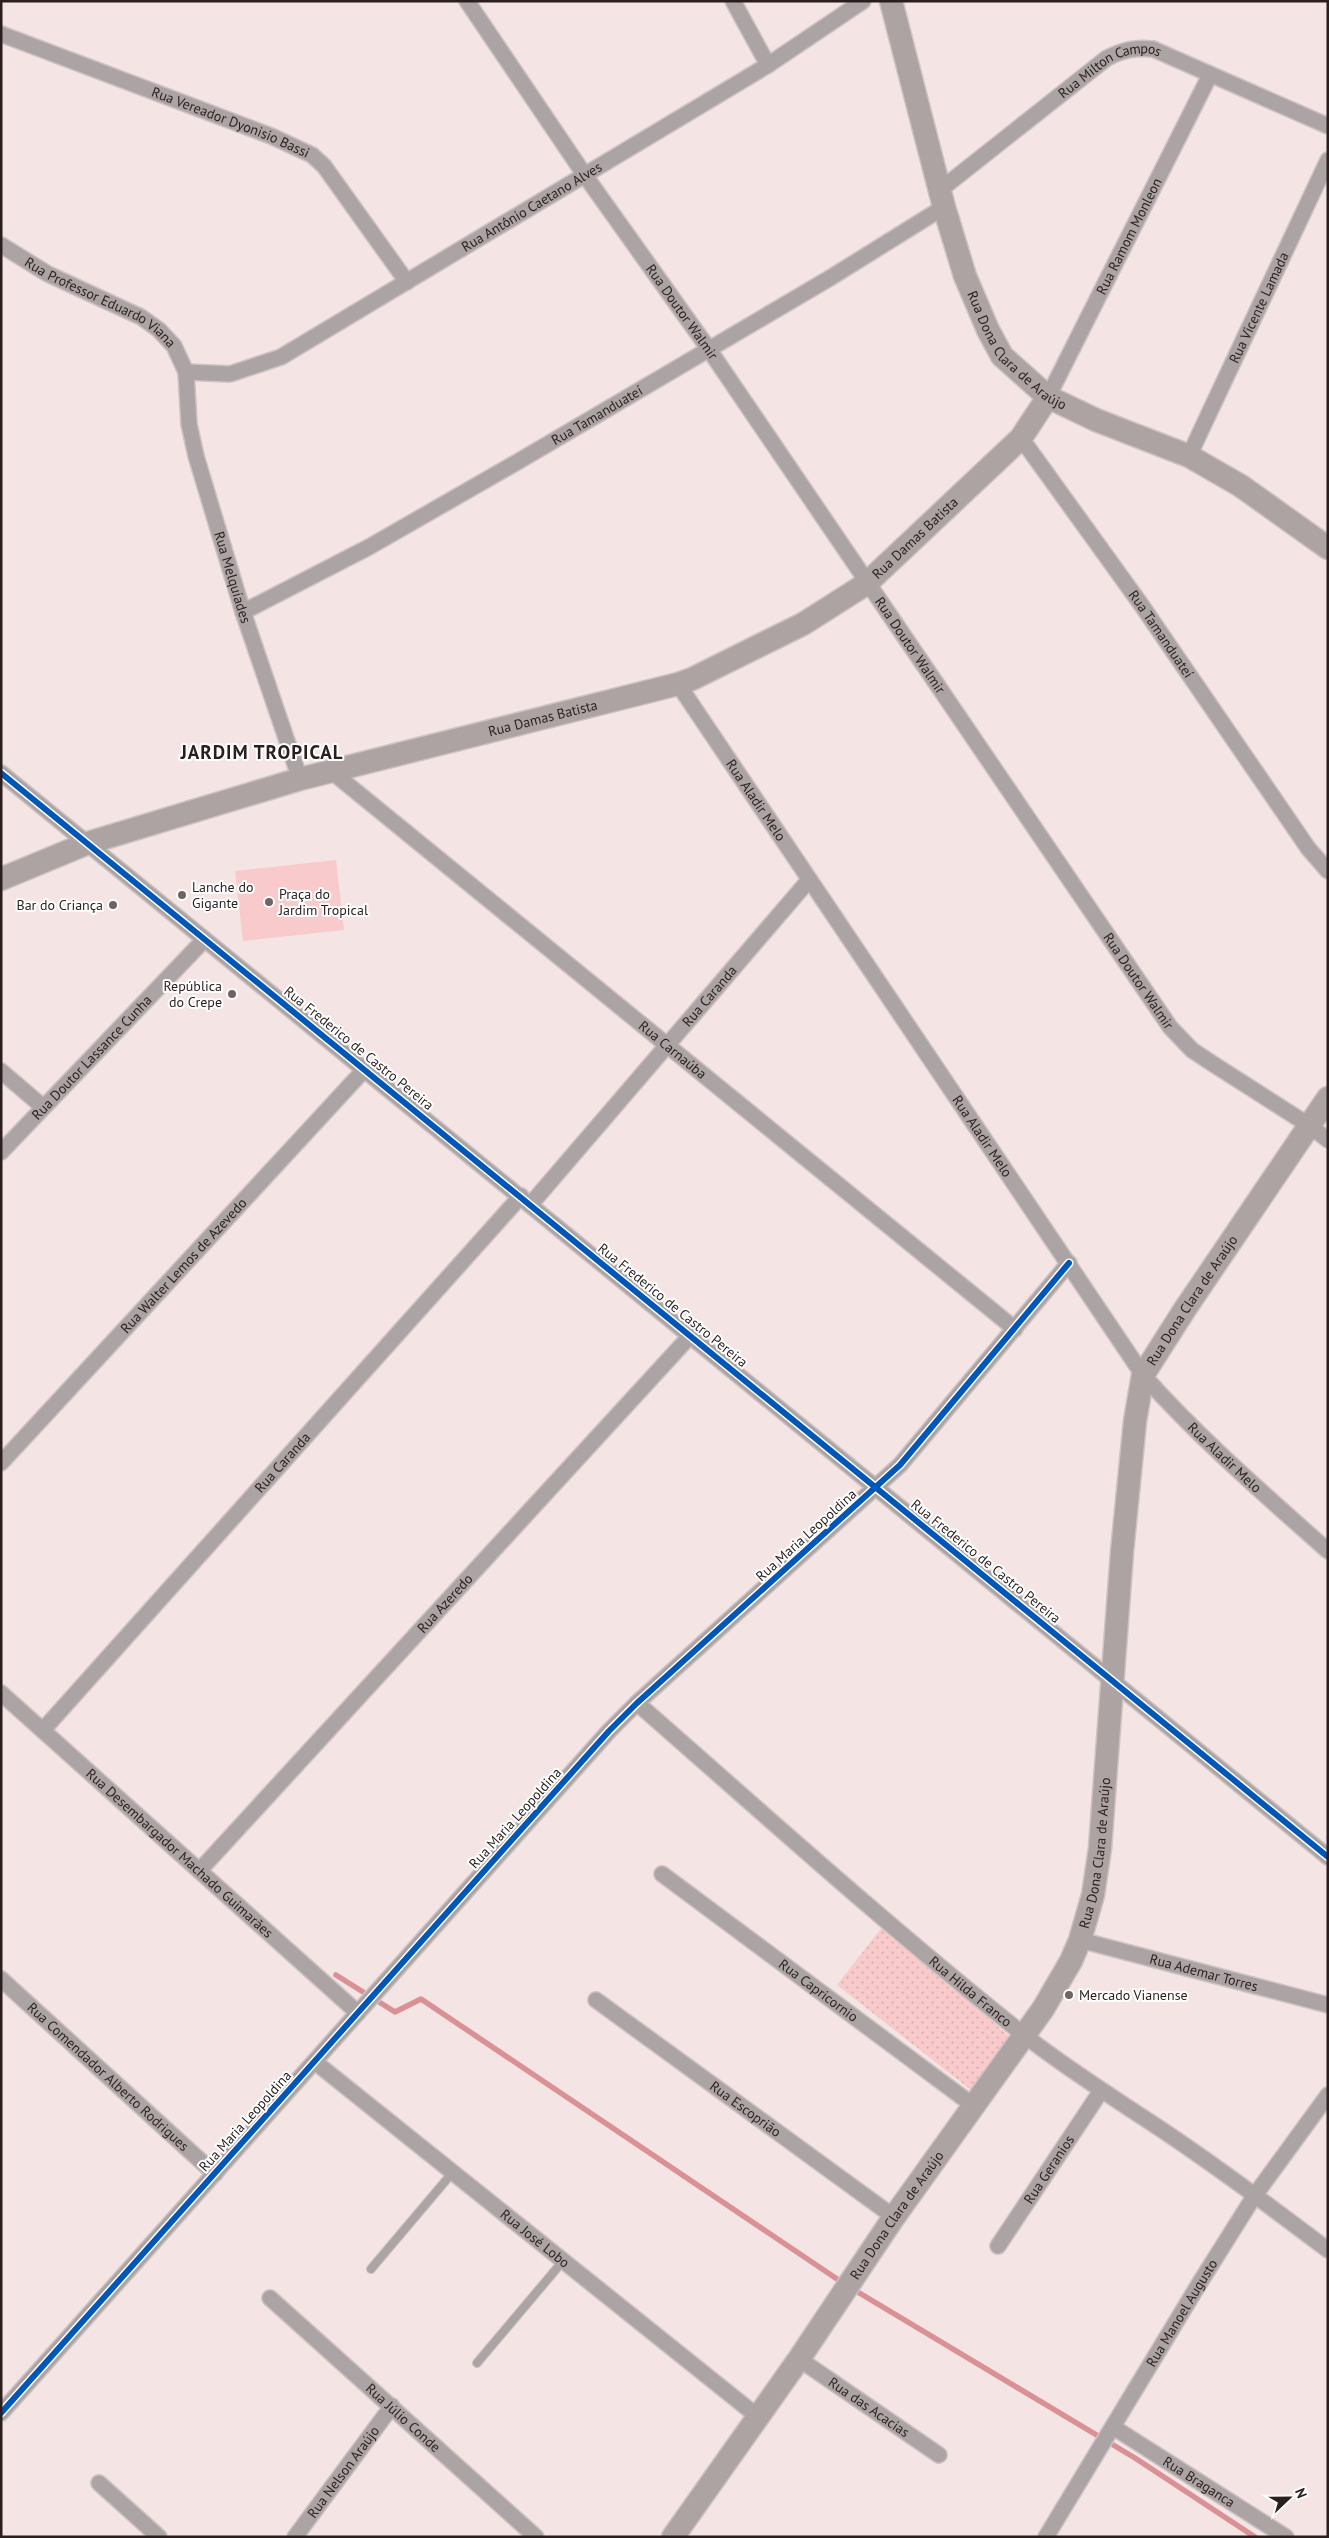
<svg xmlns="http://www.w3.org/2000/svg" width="1329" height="2538" viewBox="0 0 1329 2538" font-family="'PT Sans',sans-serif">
  <defs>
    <pattern id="park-dots" width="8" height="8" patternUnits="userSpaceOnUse" patternTransform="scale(1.25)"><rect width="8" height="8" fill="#f9cacb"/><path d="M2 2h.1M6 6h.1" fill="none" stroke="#d6adae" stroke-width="1.8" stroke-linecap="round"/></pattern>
  </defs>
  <rect width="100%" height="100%" fill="#f4e4e4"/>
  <path fill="#f9cacb" d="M 336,860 L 344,930 L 243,941 L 235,871 Z"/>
  <path fill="url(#park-dots)" d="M 883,1926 L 1008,2035 L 998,2067 L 971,2090 L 837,1985 Z"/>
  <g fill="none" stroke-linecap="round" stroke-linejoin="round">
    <path stroke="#da9196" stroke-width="5.5" d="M 336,1975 L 395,2012 L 421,1999 L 843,2283
      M 851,2288 L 1135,2458 L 1255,2537"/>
    <defs>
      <path id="lane" d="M 371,2269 L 453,2172
        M 477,2363 L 563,2261"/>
      <g id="street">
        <path id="s1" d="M 467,1 L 584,174 L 708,348 L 1170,1027 L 1192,1050 L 1210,1062 L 1310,1126 L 1328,1140"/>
        <path d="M 733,1 L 768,65"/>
        <path id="s2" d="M 1,34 L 271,136 L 312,155 L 324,166 L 407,282"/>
        <path id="s3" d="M 940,190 L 1107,58 C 1123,50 1135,47 1153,49 L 1328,126"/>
        <path id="s4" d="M 1,245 L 48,274 L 141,317 L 159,330 L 174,346 L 186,372 L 189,424 L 196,456 L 243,612 L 300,779"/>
        <path id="s5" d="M 186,372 L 230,374 L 281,357 L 768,65 L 863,1"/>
        <path id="s6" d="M 1048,397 L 1210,75"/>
        <path id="s7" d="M 1021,438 L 1140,603 L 1308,848 L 1328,871"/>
        <path id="s8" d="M 1189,456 L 1328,160"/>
        <path id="s9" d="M 243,612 L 369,547 L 519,461 L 830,278 L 944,207"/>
        <path id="s10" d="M 678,684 L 1143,1375 C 1200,1439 1264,1494 1328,1551"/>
        <path id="s11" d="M 331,771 L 1015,1329"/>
        <path d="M 1,773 L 1328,1857"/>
        <path d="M 1,1071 L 43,1107"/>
        <path id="s12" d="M 1,1152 L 204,940"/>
        <path id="s13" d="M 531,1204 L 809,880"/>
        <path id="s14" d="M 1,1463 L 365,1069"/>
        <path id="s15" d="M 1,1693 L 358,2013"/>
        <path id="s16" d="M 637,1703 C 765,1815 891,1929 1024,2035 C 1062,2065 1103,2091 1144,2118 C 1207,2159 1268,2205 1328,2250"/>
        <path id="s17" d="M 43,1730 L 521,1196"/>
        <path id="s18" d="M 200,1870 L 691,1335"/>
        <path id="s19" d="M 662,1874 L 974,2106"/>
        <path id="s20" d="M 1080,1940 L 1328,2005"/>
        <path id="s21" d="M 1,1979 L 215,2174"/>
        <path id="s22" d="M 596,2000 L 894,2217"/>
        <path id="s23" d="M 315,2062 L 757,2416"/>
        <path id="s24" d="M 998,2246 L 1101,2091"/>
        <path id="s25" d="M 270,2298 L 536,2537"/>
        <path id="s26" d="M 799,2359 L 939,2455"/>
        <path d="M 1,2413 L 609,1731 L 637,1703 L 900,1465 L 1069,1263"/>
        <path id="s27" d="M 1113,2427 L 1286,2537"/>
        <path d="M 99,2483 L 159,2537"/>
        <path id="s28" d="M 295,2537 L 392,2406"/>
        <path id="s29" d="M 1046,2537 L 1199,2284 L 1255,2195 L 1328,2095"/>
      </g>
      <g id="secondary">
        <path id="s30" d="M 891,1 L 944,207 L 965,276 L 988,330 L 1002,356 L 1048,397 L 1096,420 L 1189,456 L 1241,486 L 1328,548"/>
        <path id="s31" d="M 1,879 L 88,843 L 300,779 L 678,684 L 692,679 L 803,624 L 866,584 L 1021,438 L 1048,397"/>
        <path id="s32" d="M 673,2537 L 799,2359 L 894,2217 L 1043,2009 L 1071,1961 L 1080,1940 L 1093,1895 L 1100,1848 L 1122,1552 L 1135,1421 L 1143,1375 L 1185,1309 L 1328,1098"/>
      </g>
    </defs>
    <use href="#lane" stroke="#cec2c2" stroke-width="10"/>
    <use href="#street" stroke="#cec2c2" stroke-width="18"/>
    <use href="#secondary" stroke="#cec2c2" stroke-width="25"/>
    <use href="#lane" stroke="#aca4a4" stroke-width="8"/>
    <use href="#street" stroke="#aca4a4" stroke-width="15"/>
    <use href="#secondary" stroke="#ada3a3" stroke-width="22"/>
    <defs>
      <path id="cycleway" d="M 1,773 L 1328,1857
        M 1,2413 L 609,1731 L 637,1703 L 900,1465 L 1069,1263"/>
    </defs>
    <use href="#cycleway" stroke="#fff" stroke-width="9"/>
    <use href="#cycleway" stroke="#0057b8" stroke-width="6"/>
  </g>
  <g fill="#716363" stroke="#fff" stroke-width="2">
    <circle cx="182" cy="895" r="5"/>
    <circle cx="269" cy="902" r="5"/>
    <circle cx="113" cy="905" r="5"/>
    <circle cx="232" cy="994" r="5"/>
    <circle cx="1069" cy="1995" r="5"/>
  </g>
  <g text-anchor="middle" stroke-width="4" stroke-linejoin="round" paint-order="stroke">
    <g font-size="14" fill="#2b1e1e" stroke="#fff">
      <text dy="5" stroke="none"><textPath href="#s3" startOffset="211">Rua Milton Campos</textPath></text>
      <text dy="5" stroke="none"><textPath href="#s2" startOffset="246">Rua Vereador Dyonisio Bassi</textPath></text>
      <text dy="5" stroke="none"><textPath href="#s5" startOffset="390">Rua Antônio Caetano Alves</textPath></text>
      <text dy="5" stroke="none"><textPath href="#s6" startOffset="180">Rua Ramom Monleon</textPath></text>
      <text dy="5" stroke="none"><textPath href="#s4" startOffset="115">Rua Professor Eduardo Viana</textPath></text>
      <text dy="5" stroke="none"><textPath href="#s8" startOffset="164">Rua Vicente Lamada</textPath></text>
      <text dy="5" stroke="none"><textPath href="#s1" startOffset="378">Rua Doutor Walmir</textPath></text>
      <text dy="5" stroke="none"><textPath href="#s30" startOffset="378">Rua Dona Clara de Araújo</textPath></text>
      <text dy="5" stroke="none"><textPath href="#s9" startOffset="405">Rua Tamanduateí</textPath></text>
      <text dy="5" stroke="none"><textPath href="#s31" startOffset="986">Rua Damas Batista</textPath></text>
      <text dy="5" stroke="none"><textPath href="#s4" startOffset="442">Rua Melquíades</textPath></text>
      <text dy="5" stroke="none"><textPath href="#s7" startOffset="241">Rua Tamanduateí</textPath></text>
      <text dy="5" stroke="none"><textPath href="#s1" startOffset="782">Rua Doutor Walmir</textPath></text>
      <text dy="5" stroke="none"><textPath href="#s31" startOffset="566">Rua Damas Batista</textPath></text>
      <text dy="5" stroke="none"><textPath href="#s10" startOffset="140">Rua Aladir Melo</textPath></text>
      <text dy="5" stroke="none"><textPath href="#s1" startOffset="1188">Rua Doutor Walmir</textPath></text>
      <text dy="5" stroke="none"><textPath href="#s13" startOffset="274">Rua Caranda</textPath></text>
      <text transform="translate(359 1048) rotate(39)" y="5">Rua Frederico de Castro Pereira</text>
      <text dy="5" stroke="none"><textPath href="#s11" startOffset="441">Rua Carnaúba</textPath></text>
      <text dy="5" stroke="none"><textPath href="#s12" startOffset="131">Rua Doutor Lassance Cunha</textPath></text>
      <text dy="5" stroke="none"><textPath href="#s10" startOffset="545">Rua Aladir Melo</textPath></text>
      <text dy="5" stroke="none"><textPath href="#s14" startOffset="269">Rua Walter Lemos de Azevedo</textPath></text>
      <text dy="5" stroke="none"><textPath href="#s32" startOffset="1382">Rua Dona Clara de Araújo</textPath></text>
      <text transform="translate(673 1305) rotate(39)" y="5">Rua Frederico de Castro Pereira</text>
      <text dy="5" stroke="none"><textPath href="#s10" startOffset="949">Rua Aladir Melo</textPath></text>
      <text dy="5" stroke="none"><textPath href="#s17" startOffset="359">Rua Caranda</textPath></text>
      <text transform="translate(806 1535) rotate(-42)" y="5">Rua Maria Leopoldina</text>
      <text transform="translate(986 1561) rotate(39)" y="5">Rua Frederico de Castro Pereira</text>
      <text dy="5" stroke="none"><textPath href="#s18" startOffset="362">Rua Azeredo</textPath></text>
      <text transform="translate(515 1818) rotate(-48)" y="5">Rua Maria Leopoldina</text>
      <text dy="5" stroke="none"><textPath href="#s15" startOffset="240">Rua Desembargador Machado Guimarães</textPath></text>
      <text dy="5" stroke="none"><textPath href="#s32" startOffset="812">Rua Dona Clara de Araújo</textPath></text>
      <text dy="5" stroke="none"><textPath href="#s20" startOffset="128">Rua Ademar Torres</textPath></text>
      <text dy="5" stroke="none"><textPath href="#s19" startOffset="195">Rua Capricornio</textPath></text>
      <text dy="5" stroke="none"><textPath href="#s16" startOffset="441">Rua Hilda Franco</textPath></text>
      <text dy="5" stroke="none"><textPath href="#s21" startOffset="145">Rua Comendador Alberto Rodrigues</textPath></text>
      <text dy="5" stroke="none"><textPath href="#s22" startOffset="185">Rua Escoprião</textPath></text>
      <text transform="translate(245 2121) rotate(-48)" y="5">Rua Maria Leopoldina</text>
      <text dy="5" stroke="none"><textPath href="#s24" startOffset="92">Rua Geranios</textPath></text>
      <text dy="5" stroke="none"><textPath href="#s32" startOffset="392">Rua Dona Clara de Araújo</textPath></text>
      <text dy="5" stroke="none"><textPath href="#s23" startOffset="282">Rua José Lobo</textPath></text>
      <text dy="5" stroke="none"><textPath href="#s29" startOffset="262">Rua Manoel Augusto</textPath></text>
      <text dy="5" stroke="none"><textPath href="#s26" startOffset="85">Rua das Acacias</textPath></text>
      <text dy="5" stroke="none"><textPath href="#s25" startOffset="179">Rua Júlio Conde</textPath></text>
      <text dy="5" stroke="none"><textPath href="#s28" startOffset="81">Rua Nelson Araújo</textPath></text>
      <text dy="5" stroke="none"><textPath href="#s27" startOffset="102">Rua Braganca</textPath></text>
    </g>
    <g font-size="14" fill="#2b1e1e" stroke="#fff" text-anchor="start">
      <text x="192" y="892">Lanche do<tspan x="192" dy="16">Gigante</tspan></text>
      <text x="279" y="899">Praça do<tspan x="279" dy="16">Jardim Tropical</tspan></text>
      <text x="103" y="910" text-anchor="end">Bar do Criança</text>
      <text x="222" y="991" text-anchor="end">República<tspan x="222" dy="16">do Crepe</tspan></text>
      <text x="1079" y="2000">Mercado Vianense</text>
    </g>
    <g font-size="19" font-weight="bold" letter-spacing="1" fill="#2b1e1e" stroke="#fff">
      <text x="262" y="759">JARDIM TROPICAL</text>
    </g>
  </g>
  <rect width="1329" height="2538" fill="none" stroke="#2b1e1e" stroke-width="5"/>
  <g transform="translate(1289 2498) rotate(68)" stroke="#ffffff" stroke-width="4" paint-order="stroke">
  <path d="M0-4L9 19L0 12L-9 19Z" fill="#2b1e1e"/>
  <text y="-8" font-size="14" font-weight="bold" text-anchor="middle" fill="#2b1e1e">N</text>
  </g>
</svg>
